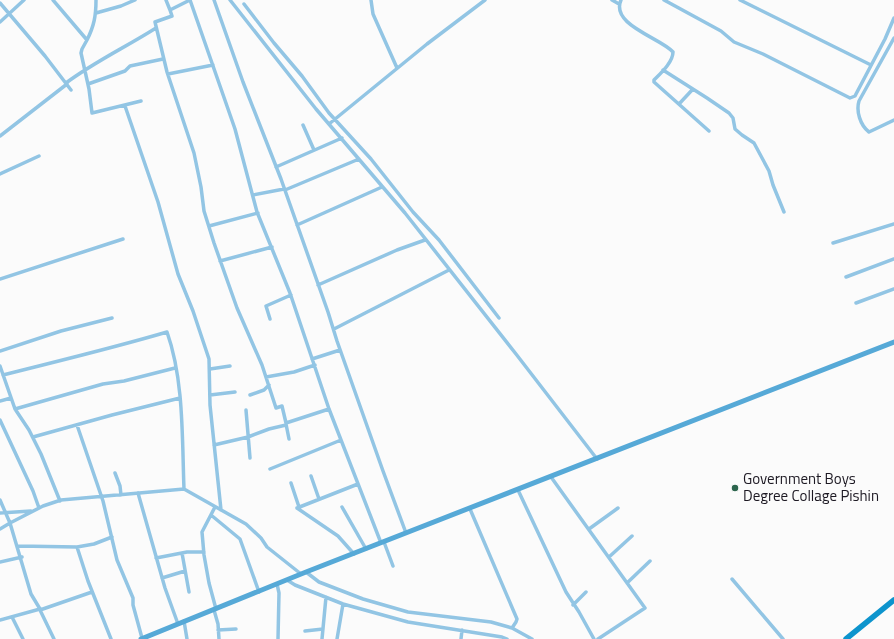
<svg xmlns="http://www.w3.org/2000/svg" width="894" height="639" viewBox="0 0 894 639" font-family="'Titillium Web',sans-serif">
  <rect width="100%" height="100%" fill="#fbfbfb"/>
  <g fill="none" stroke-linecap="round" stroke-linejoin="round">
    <path stroke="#92c5e4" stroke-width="3.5" d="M 53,0 L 87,40 C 94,26 96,16 96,0
      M 166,0 L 170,10 L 190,0 L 235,129 L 257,212 L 290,293 L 329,409 L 381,543
      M 214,0 L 243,82 L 281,179 L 328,312 L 337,341 L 383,471 L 406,533
      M 230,0 L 316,109 L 405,213 L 516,354 L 597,459
      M 371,0 L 373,14 L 397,68
      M 612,0 L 619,4
      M 621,0 C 610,25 661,38 673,52 C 673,62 661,73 654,80 L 654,82 L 709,131
      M 664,0 L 721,31 L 734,42 L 763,54 L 850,98 L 855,96 L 856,94 L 885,39 L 894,18
      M 740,0 L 871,65
      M 0,3 L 45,56 L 71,90
      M 244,4 L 274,43 L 302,76 L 329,113 L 371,159 L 413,212 L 439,240 L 499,318
      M 170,10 L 172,16 L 155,22 L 167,72 L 194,153 L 201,187 L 204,211 L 214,243 L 237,308 L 262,365 L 276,408 L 282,406 L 286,423 L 329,409
      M 96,13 L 121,6 L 135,0
      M 0,22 L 24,0
      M 894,38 L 859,101 C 856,111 860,125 869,132 L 894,120
      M 87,40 L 82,49 L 81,53 L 89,89 L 92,113 L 141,101
      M 663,70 L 707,98 L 729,113 L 733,118 L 735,129 L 742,135 L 754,143 L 769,171 L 773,185 L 784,212
      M 168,74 L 213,65
      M 66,83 C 94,62 126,47 156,28
      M 88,84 L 125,71 L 130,66 L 163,59
      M 679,104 L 693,89
      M 125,106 L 158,202 L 178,274 L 193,311 L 209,359 L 210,405 L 221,510
      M 329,124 L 427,44 L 485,0
      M 303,125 L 314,150
      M 0,136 L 67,84
      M 276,167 L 342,138
      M 0,174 L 39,156
      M 285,190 L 359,159
      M 253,195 L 284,189
      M 297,225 L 382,187
      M 209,226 L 258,213
      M 833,243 L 894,224
      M 220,261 L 272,247
      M 846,277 L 894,259
      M 0,279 L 123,239
      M 318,285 L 397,250 L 425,240
      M 856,303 L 894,289
      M 270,319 L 266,306 L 291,295
      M 334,329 L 449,270
      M 0,351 L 61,331 L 112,318
      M 312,359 L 340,350
      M 0,366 L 15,409 L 29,430 L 41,454 L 60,501
      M 210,369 L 230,366
      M 3,375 C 58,361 113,348 167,332 C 184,380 182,438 184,489
      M 266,377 L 294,372 L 315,365
      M 210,395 L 235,392
      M 250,395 L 264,390 L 269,385
      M 0,401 L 11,398
      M 15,409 L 103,384 L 124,381 L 175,368
      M 246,410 L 250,458
      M 0,420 L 33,491 L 39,508
      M 286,424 L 289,439
      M 77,425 L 103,501 L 117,560 L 133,598 L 133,605 L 142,638
      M 33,437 L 112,415 L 180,398
      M 214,445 L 248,437 L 269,429 L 286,425
      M 270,469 L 341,440
      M 115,473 L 120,486 L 121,495
      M 311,476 L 319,499
      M 551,477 L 645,608 L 598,639
      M 291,483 L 299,507
      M 518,490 L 566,592 L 579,612 L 594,639
      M 138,493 L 165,588 L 178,624
      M 0,500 L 10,523 L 43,506 L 61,500 L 184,489 L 246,524 L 261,538 L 267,547 L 301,574
      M 215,507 L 202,532 L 204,555 L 209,583 L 216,609
      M 342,507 L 366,549
      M 297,508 L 338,536 L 354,554
      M 297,508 L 358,484
      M 470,509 L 517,619 L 516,622 L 512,628
      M 0,513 L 31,511
      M 211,515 L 240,539 L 259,592
      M 0,529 L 10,523 L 31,594 L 40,609
      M 589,529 L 618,508
      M 384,542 L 393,566
      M 18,546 L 77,547
      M 182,553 L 189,592
      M 609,557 L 632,536
      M 156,558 L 187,552 L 204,552
      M 0,562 L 22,557
      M 306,572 L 319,582 L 363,599 L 408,612 L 491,622 L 512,628 L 532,639
      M 162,578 L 185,571
      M 732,579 L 783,639
      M 287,580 L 295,585 L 343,604 L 408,622 L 502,637 L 507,639
      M 627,583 L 650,561
      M 277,584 L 279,593 L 278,639
      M 573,605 L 586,592
      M 214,610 L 218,624 L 219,639
      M 12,617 L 23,639
      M 0,620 L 40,609 L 40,610
      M 184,621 L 187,639
      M 218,630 L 236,629
      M 305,631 L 323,629
      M 54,639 L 40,610 L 92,592
      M 111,639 L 88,581 L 77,547 L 94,544 L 112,537
      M 322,639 L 326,597
      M 337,639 L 343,604
      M 461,639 L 462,630"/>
    <path stroke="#56a9d7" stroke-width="5" d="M 141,639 L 306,572 L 894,342"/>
    <path stroke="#0d94cd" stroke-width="5.5" d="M 846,639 L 894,600"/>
  </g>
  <circle fill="#2c654d" stroke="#fbfbfb" stroke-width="1.5" cx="735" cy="488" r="4"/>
  <g text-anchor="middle" stroke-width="3" stroke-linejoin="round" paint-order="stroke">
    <g font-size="15" fill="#1c1822" stroke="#fbfbfb" text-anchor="start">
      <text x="743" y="484">Government Boys<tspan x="743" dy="17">Degree Collage Pishin</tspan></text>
    </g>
  </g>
</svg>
